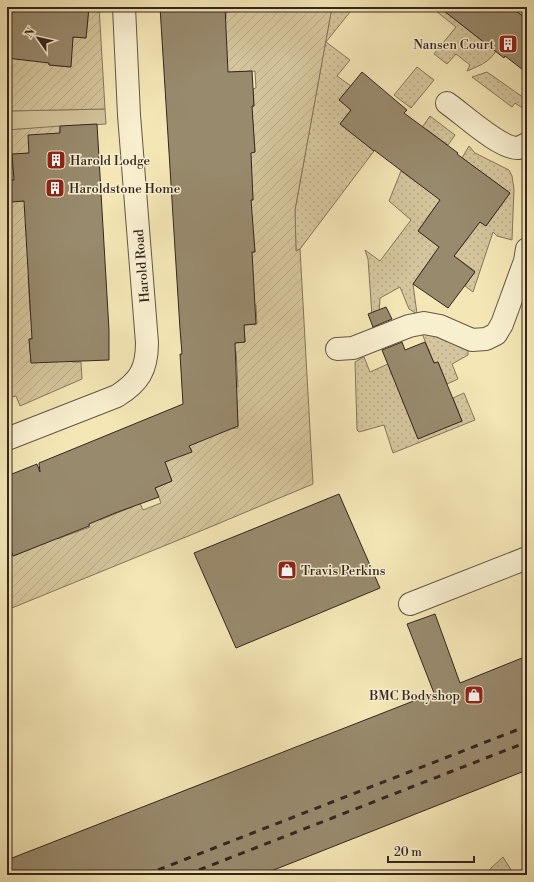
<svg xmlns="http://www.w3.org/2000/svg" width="534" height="882" viewBox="0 0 534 882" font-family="'Libre Bodoni',serif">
  <defs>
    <pattern id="grass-dots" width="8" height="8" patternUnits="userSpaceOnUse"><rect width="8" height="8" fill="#d4c59c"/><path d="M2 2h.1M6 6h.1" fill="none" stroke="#b7a986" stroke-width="1.8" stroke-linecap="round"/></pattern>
    <pattern id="garden-furrows" width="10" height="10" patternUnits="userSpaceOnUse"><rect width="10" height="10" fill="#d4c59c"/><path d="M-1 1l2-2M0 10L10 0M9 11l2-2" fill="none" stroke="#b7a986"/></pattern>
  </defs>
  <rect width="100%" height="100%" fill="#f4e6b5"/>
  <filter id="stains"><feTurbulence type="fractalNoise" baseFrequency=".005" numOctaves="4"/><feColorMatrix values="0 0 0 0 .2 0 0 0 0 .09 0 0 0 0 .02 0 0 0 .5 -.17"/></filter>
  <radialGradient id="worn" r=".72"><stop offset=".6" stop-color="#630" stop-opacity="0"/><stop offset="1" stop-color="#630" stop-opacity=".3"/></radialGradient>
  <path fill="url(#grass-dots)" stroke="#84765e" d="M 332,7 L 354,7 L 326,42 L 350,60 L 337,76 L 351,86 L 339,100 L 351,110 L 340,124 L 374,151 L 300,249 L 296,251 L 295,210 Z
    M 431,7 L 439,7 L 472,33 L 497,50 C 488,63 481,65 467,71 L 470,65 L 456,54 L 447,64 L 434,54 L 456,27 Z
    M 510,7 L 527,7 L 527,19 Z
    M 417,67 L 434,80 L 411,108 L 394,95 Z
    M 487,72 L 527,100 L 527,111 L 515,103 L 512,107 L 472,77 Z
    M 430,116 L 455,135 L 448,145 L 426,129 L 398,162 Z
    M 469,146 L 475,153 L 509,170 L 512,176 L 514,189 L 512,240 L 497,236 L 493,232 L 473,292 L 465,286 L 475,271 L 454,256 L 468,238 L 470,215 L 486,226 L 510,193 L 462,158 Z
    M 401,171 L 427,190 L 458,207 L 435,207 L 418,231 L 439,247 L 413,284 L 417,314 L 409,309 L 400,287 L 380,298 L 378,327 L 373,330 L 368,259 L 365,250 L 380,261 L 411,220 L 389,201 Z
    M 421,331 L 461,346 L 468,351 L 468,355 L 452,364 L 458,379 L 447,384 L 438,362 L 434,363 Z
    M 364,357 L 370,372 L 388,364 L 418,438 L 462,421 L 453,398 L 464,393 L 475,420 L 393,453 L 384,425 L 359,432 L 357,430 L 355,362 Z
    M 503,857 L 513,873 L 527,868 L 527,875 L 489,874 L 490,869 Z"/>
  <path fill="#d4c59c" stroke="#84765e" d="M 105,109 L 106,124 L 7,130 L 7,111 Z"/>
  <path fill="url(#garden-furrows)" stroke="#84765e" d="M 89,7 L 99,7 L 105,109 L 7,111 L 7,58 L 49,62 L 49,65 L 70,67 L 73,37 L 86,38 Z
    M 249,7 L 332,7 L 295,210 L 296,251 L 300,249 L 313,484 L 203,530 L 7,610 L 7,540 L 14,556 L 45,543 L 42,501 L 57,539 L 90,527 L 74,488 L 86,483 L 100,520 L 132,507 L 117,470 L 137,496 L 143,510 L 161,503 L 155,488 L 172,481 L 161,453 L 192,451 L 189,446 L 226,429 L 238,428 L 237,402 L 231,387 L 238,387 L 236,351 L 217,352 L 216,344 L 245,342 L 244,325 L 257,324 L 256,305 L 243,306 L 238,253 L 255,252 L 253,232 L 236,201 L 253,200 L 252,181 L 232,154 L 255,152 L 252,113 L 229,107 L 254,106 L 253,89 L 256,88 L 255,71 L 214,73 L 211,21 L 226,19 L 226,12 L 249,11 Z
    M 60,126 L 60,133 L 29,153 L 12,155 L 13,169 L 62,166 L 62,177 L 10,180 L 11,202 L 34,200 L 67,274 L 28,276 L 30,310 L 42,338 L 29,339 L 31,362 L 71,354 L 72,362 L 81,362 L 82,379 L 20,406 L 16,396 L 9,398 L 7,394 L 7,130 Z"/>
  <path fill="#988a6d" stroke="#352620" d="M 7,7 L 89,7 L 86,38 L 73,37 L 71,67 L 49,65 L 49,63 L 7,58 Z
    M 160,7 L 225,7 L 228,72 L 252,71 L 254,106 L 252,106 L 255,152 L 251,153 L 253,200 L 251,200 L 255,252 L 252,252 L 256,324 L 244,325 L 245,342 L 235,343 L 238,426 L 189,446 L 192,452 L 165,462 L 172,481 L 155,488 L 159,497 L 115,513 L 89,524 L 89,526 L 13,556 L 7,540 L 7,476 L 37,464 L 40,472 L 39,463 L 183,404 L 180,354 L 182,354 L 180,329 Z
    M 439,7 L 510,7 L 527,19 L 527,73 L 505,56 L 504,58 Z
    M 362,72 L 407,110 L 404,113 L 458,153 L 457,154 L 510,193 L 486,226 L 480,222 L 454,256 L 475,272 L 448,308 L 413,284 L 439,247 L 418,231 L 440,200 L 374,150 L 374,151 L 340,124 L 351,110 L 339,100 Z
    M 97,124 L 109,330 L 109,360 L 31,363 L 29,339 L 32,339 L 24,201 L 11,202 L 10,180 L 14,180 L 12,154 L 29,153 L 28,135 L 60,133 L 60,126 Z
    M 386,307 L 392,319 L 373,327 L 368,314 Z
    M 402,342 L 405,350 L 425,342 L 434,363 L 438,362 L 462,421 L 418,439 L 382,350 Z
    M 339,494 L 380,588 L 236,648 L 194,553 Z
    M 435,614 L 460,683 L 527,656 L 527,770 L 261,875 L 7,875 L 7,860 L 434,693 L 407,624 Z"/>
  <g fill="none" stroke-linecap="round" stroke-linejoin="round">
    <defs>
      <path id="minor" d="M 447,103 C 463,114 500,149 518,148 C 521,147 524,145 527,144
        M 337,349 L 353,348 L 409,326 L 424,323 L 440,326 L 472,340 L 486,339 L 496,334 L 502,324 L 525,261 L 527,249
        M 7,439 L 117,396 C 139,382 147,370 147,343 L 129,115 L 124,7
        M 410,604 L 527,558"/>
    </defs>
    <use href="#minor" stroke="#655645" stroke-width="24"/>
    <use href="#minor" stroke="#f8efcf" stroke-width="22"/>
    <path stroke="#352620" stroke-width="3" stroke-dasharray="7 7" stroke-linecap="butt" d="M 145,875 L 527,726
      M 186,875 L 527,742"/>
  </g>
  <defs>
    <symbol id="building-square" viewBox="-11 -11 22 22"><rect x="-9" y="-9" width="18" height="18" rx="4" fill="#8f2418" stroke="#f8efcf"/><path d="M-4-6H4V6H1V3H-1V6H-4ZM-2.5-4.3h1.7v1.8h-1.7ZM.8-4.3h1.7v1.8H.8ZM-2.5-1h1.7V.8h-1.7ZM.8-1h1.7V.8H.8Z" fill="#fff"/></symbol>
    <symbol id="shop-square" viewBox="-11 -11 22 22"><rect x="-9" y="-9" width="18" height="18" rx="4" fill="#8f2418" stroke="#f8efcf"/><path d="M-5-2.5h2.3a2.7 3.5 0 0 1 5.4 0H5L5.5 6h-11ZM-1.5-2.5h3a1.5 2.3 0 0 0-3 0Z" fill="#fff"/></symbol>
  </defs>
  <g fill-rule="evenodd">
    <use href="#building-square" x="497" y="33" width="22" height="22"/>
    <use href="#building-square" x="45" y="149" width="22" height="22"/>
    <use href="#building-square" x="44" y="177" width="22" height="22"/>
    <use href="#shop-square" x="276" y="559" width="22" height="22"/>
    <use href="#shop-square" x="463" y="684" width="22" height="22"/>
  </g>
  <g text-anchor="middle" stroke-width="3" stroke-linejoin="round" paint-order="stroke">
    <g font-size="13" fill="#352620" stroke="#f8efcf" text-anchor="start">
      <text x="494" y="49" text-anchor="end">Nansen Court</text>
      <text x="70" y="165">Harold Lodge</text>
      <text x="69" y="193">Haroldstone Home</text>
      <text x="301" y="575">Travis Perkins</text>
      <text x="460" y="700" text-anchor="end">BMC Bodyshop</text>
    </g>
    <g font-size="13" fill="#352620" stroke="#f8efcf">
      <text transform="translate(141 266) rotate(-95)" y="5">Harold Road</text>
    </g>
  </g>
  <rect width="534" height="882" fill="none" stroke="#f4e6b5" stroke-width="24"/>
  <rect x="8" y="8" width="518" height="866" fill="none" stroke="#352620" stroke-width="2"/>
  <rect x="12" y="12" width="510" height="858" fill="none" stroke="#352620"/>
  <g transform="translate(38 38) rotate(304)" stroke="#f8efcf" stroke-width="3" paint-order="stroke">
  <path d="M0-3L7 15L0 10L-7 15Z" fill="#352620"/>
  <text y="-6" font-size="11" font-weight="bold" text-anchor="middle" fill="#352620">N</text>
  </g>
  <path d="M388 856v6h86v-6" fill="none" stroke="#352620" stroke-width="2"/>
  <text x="394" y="856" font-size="12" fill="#352620" stroke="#f8efcf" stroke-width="3" paint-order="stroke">20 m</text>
  <rect width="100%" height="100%" filter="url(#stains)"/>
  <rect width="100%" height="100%" fill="url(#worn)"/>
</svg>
